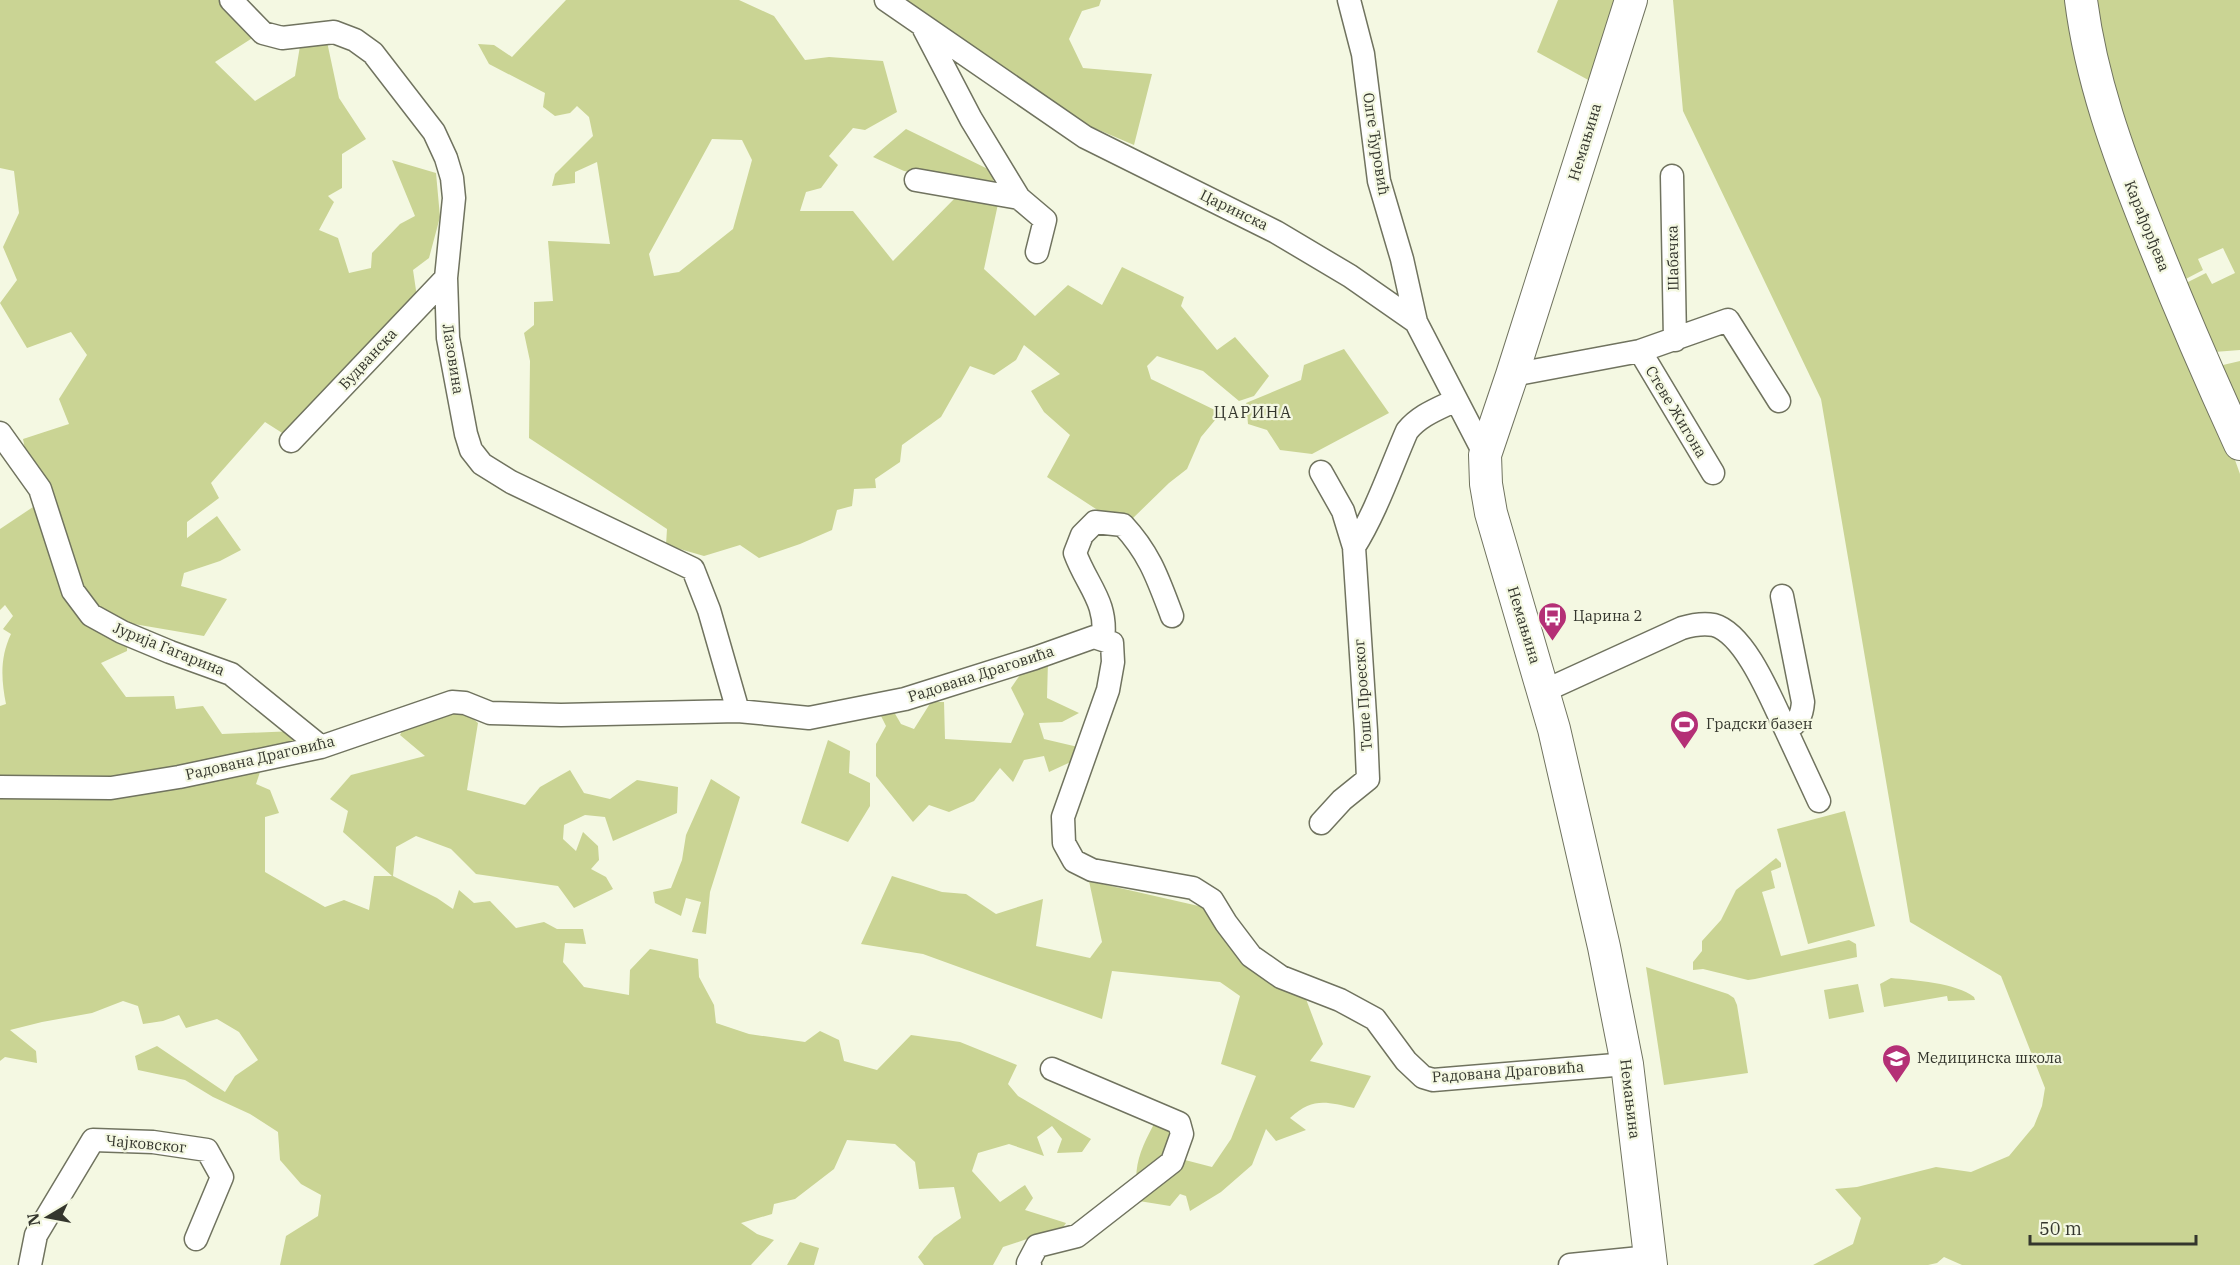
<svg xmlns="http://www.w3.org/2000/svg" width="2240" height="1265" viewBox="0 0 2240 1265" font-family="'IBM Plex Serif',serif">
  <rect width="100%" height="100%" fill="#f4f8e2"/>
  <path fill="#cad494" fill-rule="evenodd" d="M 0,0 L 224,0 L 254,37 L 215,62 L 255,101 L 295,76 L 301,40 L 326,37 L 339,98 L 366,139 L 342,154 L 342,188 L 328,196 L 334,202 L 319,230 L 338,238 L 349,273 L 371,268 L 372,253 L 400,224 L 415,216 L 392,160 L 436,173 L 440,217 L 429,258 L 413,270 L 417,297 L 287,436 L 265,422 L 211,483 L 219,498 L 187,522 L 187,538 L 217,516 L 241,550 L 220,561 L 184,573 L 181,586 L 227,599 L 204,636 L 128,623 L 127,651 L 101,663 L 126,697 L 174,696 L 176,709 L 203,706 L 222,734 L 295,731 L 307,739 L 261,769 L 256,784 L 270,790 L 279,813 L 265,817 L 265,872 L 325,907 L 344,900 L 369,910 L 374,876 L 392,876 L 343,832 L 348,811 L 330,799 L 351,775 L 425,756 L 400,735 L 408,720 L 463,710 L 478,723 L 467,790 L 525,805 L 540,787 L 570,770 L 584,793 L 610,799 L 637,780 L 678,787 L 677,813 L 613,841 L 605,817 L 585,815 L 564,825 L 563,839 L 576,851 L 583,832 L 598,846 L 599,860 L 591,869 L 606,877 L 613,889 L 574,908 L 558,886 L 476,874 L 451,849 L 416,836 L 396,847 L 393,876 L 437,898 L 453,909 L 459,890 L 474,903 L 490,901 L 516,928 L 544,922 L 557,929 L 583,929 L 586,944 L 565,943 L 563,962 L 584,987 L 629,995 L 630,970 L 650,949 L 698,959 L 699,977 L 714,1005 L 716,1023 L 749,1034 L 805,1042 L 820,1031 L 839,1040 L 844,1061 L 877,1070 L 911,1035 L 960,1042 L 1017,1065 L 1008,1084 L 1018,1096 L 1091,1139 L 1082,1152 L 1057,1153 L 1062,1139 L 1052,1126 L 1037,1137 L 1044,1156 L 1009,1144 L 978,1153 L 972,1171 L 1000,1202 L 1025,1185 L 1033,1198 L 1025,1210 L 1066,1223 L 1060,1232 L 1027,1239 L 1003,1247 L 993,1265 L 924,1265 L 918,1257 L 934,1237 L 961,1218 L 954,1187 L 919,1189 L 915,1162 L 895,1144 L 847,1140 L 834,1169 L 795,1199 L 774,1204 L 772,1214 L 741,1223 L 757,1234 L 774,1240 L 751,1265 L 280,1265 L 286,1236 L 318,1216 L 321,1195 L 301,1184 L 280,1160 L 278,1132 L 250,1114 L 213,1097 L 185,1080 L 138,1070 L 135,1056 L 157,1046 L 225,1092 L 235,1076 L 258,1060 L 239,1032 L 217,1019 L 186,1028 L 179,1015 L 163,1021 L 143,1024 L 138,1006 L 123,1001 L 92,1013 L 42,1022 L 10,1030 L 36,1051 L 37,1063 L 5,1057 L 0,1061 L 0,706 L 6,704 C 1,679 0,657 11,634 L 3,629 L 13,616 L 5,605 L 0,610 L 0,529 L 36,505 L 23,439 L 69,424 L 59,399 L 87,355 L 71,332 L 27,348 L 0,303 L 17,280 L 3,247 L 19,213 L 14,171 L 0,168 Z
    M 566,0 L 739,0 L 774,16 L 805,60 L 829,57 L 883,61 L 897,112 L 865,130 L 853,128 L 829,156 L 838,165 L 821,188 L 806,192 L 800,211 L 853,211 L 893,261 L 957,196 L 998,204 L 984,269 L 1035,316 L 1068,285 L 1102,305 L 1122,267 L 1184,297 L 1181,306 L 1217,350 L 1235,337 L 1269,376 L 1254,396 L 1239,401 L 1203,371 L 1157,356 L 1147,366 L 1151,379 L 1221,413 L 1201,437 L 1187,469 L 1169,483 L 1129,522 L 1099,511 L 1047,477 L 1070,435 L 1044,412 L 1031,391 L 1060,374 L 1024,345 L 1016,360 L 994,375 L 970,366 L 941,417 L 902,445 L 900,462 L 875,479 L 876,488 L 854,489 L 852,506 L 837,510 L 832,530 L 800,544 L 759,558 L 740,545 L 704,556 L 666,545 L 667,529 L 529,438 L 530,361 L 524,333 L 534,325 L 534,302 L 553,301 L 548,241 L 610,244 L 597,162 L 575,172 L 575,183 L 552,186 L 555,174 L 593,136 L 589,117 L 577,106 L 570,113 L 555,116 L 543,107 L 545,93 L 489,64 L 478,44 L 494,45 L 512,57 ZM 712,139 L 742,140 L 752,160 L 733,229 L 679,272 L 654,276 L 649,254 Z
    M 905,0 L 1101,0 L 1099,6 L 1082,11 L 1069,39 L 1083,68 L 1152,74 L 1134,145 L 1073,119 Z
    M 1558,0 L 1622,0 L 1592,82 L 1537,52 Z
    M 1673,0 L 2071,0 L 2240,474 L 2240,1265 L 1962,1265 L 1944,1257 L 1937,1263 L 1928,1265 L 1813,1265 L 1853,1244 L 1861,1218 L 1835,1189 L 1857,1187 L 1936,1167 L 1971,1172 L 2009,1156 L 2034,1126 L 2042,1106 L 2045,1088 L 2001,976 L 1910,922 L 1821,399 L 1683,111 Z
    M 2095,0 L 2240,0 L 2240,350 L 2214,352 L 2182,285 L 2206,273 L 2212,284 L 2235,273 L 2223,248 L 2198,259 L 2203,270 L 2180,282 L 2110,79 Z
    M 906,129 L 992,171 L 994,184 L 904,171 L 873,157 Z
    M 1344,349 L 1389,413 L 1312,454 L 1280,450 L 1267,430 L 1248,424 L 1246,403 L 1301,380 L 1304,365 Z
    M 2240,361 L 2240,405 L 2222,373 L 2223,365 Z
    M 1048,661 L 1047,698 L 1079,713 L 1062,722 L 1039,723 L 1044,739 L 1078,747 L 1075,760 L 1049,772 L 1044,756 L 1024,760 L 1013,782 L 1000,768 L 974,801 L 949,812 L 929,805 L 913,822 L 876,776 L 876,744 L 886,726 L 880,714 L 894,712 L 901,724 L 914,729 L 931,702 L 944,702 L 945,739 L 1011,743 L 1024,714 L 1011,688 L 1022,672 Z
    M 828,740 L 850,751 L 849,773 L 870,783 L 870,806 L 848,842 L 801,823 Z
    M 711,779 L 740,797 L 710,892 L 706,934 L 692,932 L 701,902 L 686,898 L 681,916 L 655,903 L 653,892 L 671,888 L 682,860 L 686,835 Z
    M 1845,811 L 1875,926 L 1808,944 L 1777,829 Z
    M 1776,858 L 1781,863 L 1781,867 L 1771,871 L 1775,888 L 1762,892 L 1781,956 L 1849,940 L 1856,944 L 1857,957 L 1755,979 L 1748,980 L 1703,969 L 1693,970 L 1693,962 L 1702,951 L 1702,941 L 1721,920 L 1736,890 Z
    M 892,876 L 942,892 L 966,894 L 996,914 L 1043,899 L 1036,946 L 1090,958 L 1102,942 L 1089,881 L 1203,907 L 1306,999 L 1323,1044 L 1310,1061 L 1371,1076 L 1354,1108 C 1326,1102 1313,1097 1290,1118 L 1306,1130 L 1276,1141 L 1266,1129 L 1252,1165 L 1221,1192 L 1190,1211 L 1186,1196 L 1180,1194 L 1170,1206 L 1139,1201 C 1132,1169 1139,1152 1154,1124 L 1173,1121 L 1185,1160 L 1212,1167 L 1231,1139 L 1256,1076 L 1221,1064 L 1240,996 L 1220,982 L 1112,971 L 1102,1019 L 923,954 L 861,944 Z
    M 1646,967 L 1728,994 L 1734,998 L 1737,1005 L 1748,1073 L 1664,1085 Z
    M 1891,978 C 1913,980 1957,983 1974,997 L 1975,1000 L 1948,1001 L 1947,996 L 1884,1007 L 1880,984 Z
    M 1858,984 L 1864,1012 L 1829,1019 L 1824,990 Z
    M 800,1242 L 819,1248 L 814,1265 L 787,1265 Z"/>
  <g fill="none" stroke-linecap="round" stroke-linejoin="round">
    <defs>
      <path id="street" d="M 231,0 L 263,33 L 282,38 L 334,32 L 355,40 L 373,53 L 434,132 L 446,158 L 452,178 L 454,198 L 446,278 L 448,338 L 466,434 L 471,450 L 482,464 L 511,482 L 693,569 L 709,610 L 738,711
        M 886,0 L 1085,137 L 1276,232 L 1350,276 L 1416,322 L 1485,455
        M 1349,0 L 1363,54 L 1379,181 L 1402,259 L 1416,322
        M 924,29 L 971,119 L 1019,198 L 1045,220 L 1037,252
        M 1672,176 L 1675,340
        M 916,180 L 1019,198
        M 1640,351 L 1713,473
        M 1512,375 L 1640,351 L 1728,320 L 1779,401
        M 0,433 L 40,489 L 73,591 L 91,615 L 122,632 L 170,652 L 231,674 L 321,747
        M 291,441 L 446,278
        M 1321,472 L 1343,511 L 1354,547
        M 1103,640 C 1108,602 1087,586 1075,553 L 1082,535 L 1095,522 L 1123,525 C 1150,554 1158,579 1172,616
        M 1544,691 L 1682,628 C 1692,625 1703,623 1714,625 C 1746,634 1772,701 1786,730 C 1798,723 1802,716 1803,702 L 1782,596
        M 1786,730 L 1819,801
        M 0,787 L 111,788 L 179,777 L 321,747 L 452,702 L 465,703 L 490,713 L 561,715 L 738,711 L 809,718 L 905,699 L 1035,658 L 1094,637 L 1112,643 L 1113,662 L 1108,690 L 1063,817 L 1064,843 L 1074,861 L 1092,870 L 1193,888 L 1212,900 L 1226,923 L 1251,956 L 1281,977 L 1340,1000 L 1375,1019 L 1406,1061 L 1423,1077 L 1433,1080 L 1627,1064
        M 1321,823 L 1342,800 L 1368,779 L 1366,731 L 1354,547 C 1376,512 1390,470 1407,431 C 1420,415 1438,409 1456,400
        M 30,1265 L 36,1235 L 93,1140 L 153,1142 L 207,1150 L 222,1177 L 196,1239
        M 1030,1265 L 1028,1263 L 1037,1246 L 1077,1236 L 1172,1162 L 1182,1134 L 1179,1123 L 1052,1069
        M 1570,1265 L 1650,1257"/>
      <path id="secondary" d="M 1631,0 L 1512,375 L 1485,455 L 1486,484 L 1491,513 L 1554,729 L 1604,947 L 1627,1064 L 1651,1265
        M 2081,0 C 2091,79 2118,153 2147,226 C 2176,300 2207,372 2240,444"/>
    </defs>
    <use href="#street" stroke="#70735f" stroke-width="25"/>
    <use href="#secondary" stroke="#70735f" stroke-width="34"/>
    <use href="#street" stroke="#fff" stroke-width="22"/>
    <use href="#secondary" stroke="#fff" stroke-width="32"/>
  </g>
  <defs>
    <symbol id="bus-pin" viewBox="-11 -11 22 30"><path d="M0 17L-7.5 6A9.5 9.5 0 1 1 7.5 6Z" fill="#b43076" stroke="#f4f8e2"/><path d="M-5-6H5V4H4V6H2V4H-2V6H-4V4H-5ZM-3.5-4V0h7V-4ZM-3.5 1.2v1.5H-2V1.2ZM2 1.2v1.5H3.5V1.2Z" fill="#fff"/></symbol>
    <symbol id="stadium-pin" viewBox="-11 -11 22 30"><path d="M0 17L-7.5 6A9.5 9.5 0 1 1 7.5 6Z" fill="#b43076" stroke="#f4f8e2"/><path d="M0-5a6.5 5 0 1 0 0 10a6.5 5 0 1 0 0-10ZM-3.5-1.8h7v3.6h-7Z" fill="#fff"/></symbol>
    <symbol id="school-pin" viewBox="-11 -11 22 30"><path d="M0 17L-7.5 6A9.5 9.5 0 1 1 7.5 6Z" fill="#b43076" stroke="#f4f8e2"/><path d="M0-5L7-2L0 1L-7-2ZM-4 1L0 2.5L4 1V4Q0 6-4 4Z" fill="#fff"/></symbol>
  </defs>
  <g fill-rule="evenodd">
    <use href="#bus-pin" x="1536" y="600" width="33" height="45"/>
    <use href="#stadium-pin" x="1668" y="708" width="33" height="45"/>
    <use href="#school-pin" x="1880" y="1042" width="33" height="45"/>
  </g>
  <g text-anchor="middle" stroke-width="4.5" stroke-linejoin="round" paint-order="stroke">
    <g font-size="15" fill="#34362d" stroke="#f4f8e2">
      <text transform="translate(1585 142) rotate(-73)" y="5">Немањина</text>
      <text transform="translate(1376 144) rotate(81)" y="5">Олге Ђуровић</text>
      <text transform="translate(1234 210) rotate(26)" y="5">Царинска</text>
      <text transform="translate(2147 226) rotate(68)" y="5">Карађорђева</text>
      <text transform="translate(1673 258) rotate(-91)" y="5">Шабачка</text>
      <text transform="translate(368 359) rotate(-47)" y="5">Будванска</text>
      <text transform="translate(453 359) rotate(81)" y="5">Лазовина</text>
      <text transform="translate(1676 412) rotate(59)" y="5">Стеве Жигона</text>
      <text transform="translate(1524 625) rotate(73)" y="5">Немањина</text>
      <text transform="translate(169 649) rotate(22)" y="5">Јурија Гагарина</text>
      <text transform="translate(981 674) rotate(-18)" y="5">Радована Драговића</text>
      <text transform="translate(1363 695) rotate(-94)" y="5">Тоше Проеског</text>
      <text transform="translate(260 758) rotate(-13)" y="5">Радована Драговића</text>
      <text transform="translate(1508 1072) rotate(-4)" y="5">Радована Драговића</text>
      <text transform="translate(1630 1099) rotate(83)" y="5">Немањина</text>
      <text transform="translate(146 1144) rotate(5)" y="5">Чајковског</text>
    </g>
    <g font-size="15" fill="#34362d" stroke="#f4f8e2" text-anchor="start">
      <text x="1573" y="621">Царина 2</text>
      <text x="1706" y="729">Градски базен</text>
      <text x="1917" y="1063">Медицинска школа</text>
    </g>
    <g font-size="16" letter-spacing="1.5" fill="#34362d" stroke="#f4f8e2">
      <text x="1253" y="418">ЦАРИНА</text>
    </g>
  </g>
  <g transform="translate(48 1217) rotate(260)" stroke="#f4f8e2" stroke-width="4.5" paint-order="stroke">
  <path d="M0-4.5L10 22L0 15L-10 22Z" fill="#34362d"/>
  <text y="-9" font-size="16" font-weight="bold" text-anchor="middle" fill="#34362d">N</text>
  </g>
  <path d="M2030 1235v9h166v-9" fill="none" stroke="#34362d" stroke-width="3"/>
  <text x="2039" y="1235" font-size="18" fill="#34362d" stroke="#f4f8e2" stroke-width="4.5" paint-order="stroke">50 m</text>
</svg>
